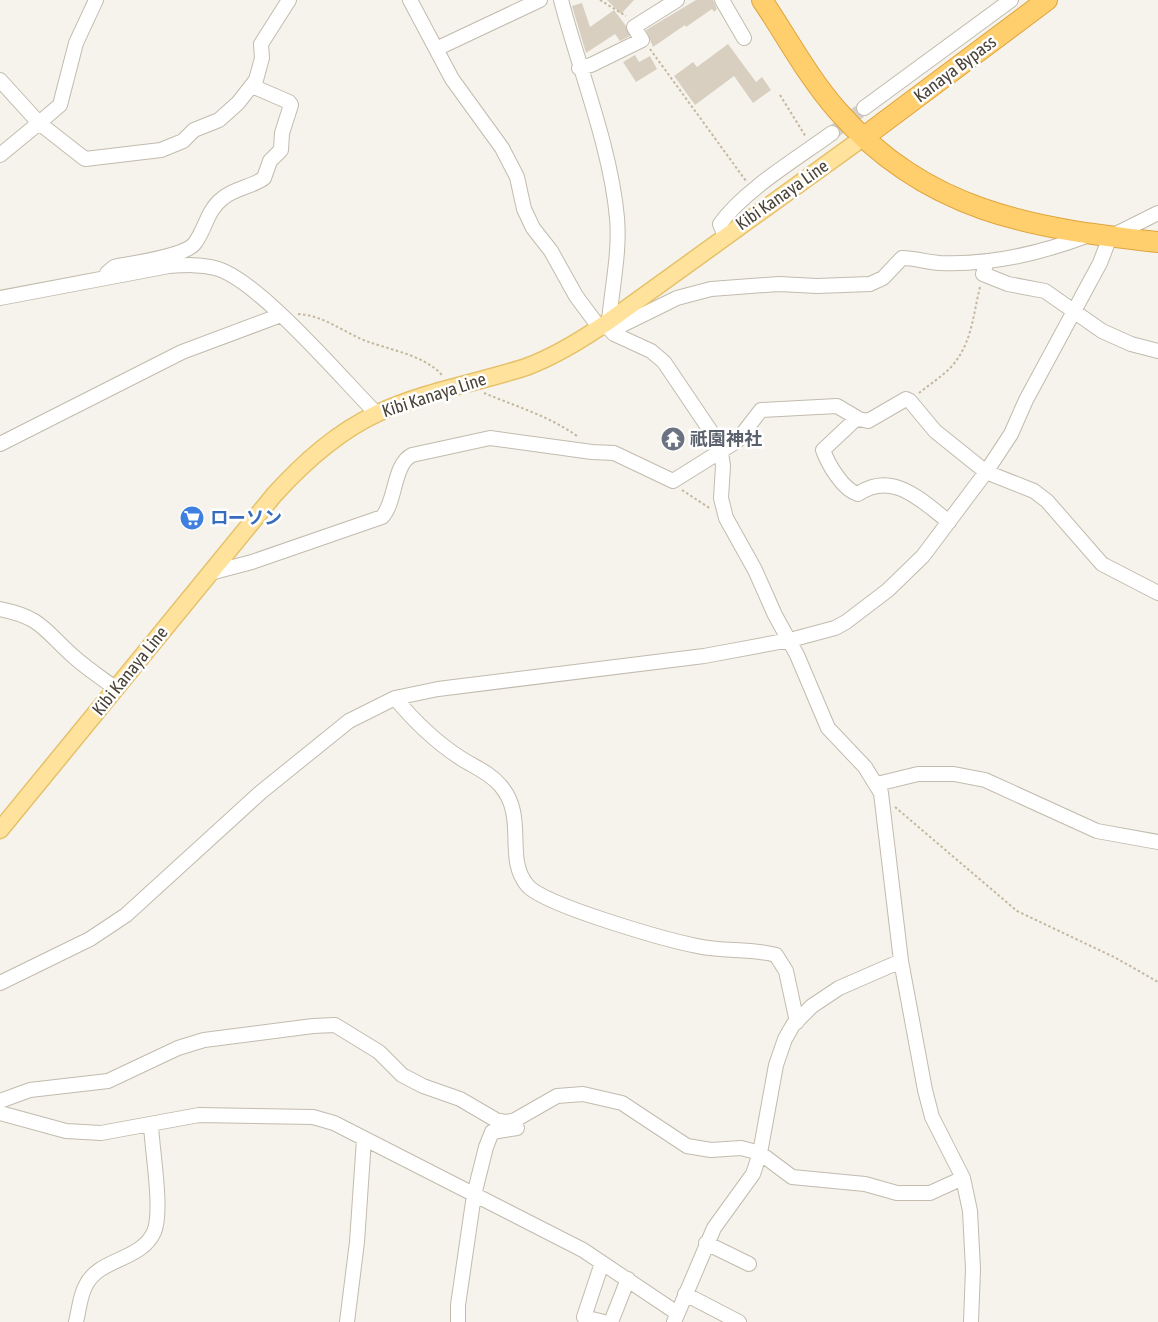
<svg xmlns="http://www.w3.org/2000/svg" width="1158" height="1322" viewBox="0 0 1158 1322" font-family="'Asap Condensed','Noto Sans JP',sans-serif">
  <rect width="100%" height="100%" fill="#f6f3ec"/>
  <path fill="#d8cfc1" d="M 607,0 L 634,0 L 621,14 Z
    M 696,0 L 713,0 L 717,9 L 714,12 L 712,9 L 686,27 L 685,25 L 653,47 L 646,30 Z
    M 582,3 L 590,27 L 614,10 L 626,26 L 630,36 L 620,41 L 615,34 L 586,53 L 572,6 Z
    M 728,44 L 756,82 L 762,77 L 771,90 L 753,103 L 734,76 L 695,105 L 674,76 L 693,62 L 697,67 Z
    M 635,55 L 639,62 L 650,56 L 657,69 L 636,82 L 623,62 Z"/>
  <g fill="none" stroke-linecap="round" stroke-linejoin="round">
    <path stroke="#d4d0c8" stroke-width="14" stroke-dasharray="14 7" stroke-linecap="butt" d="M 832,133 L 864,108"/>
    <defs>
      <path id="minor" d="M 96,0 L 76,43 L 60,105 L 39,123 L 85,159 L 161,150 L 183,141 L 194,130 L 219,120 L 238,103 L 256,80 L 262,58 L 261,44 L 289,0
        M 410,0 L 452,79 L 502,148 L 517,177 L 524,209 L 533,228 L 551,251 L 576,296 L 599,327
        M 561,0 C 579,69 611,148 617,218 C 620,252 612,287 609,321
        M 722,0 L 744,38
        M 436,49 L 540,0
        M 579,68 L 591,65 L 642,40 L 634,27 L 677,0
        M 0,80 L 39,123 L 0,155
        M 864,108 L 1011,0
        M 725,236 L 720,224 C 744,190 798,158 832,133
        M 987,261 L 983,274 L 1008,284 L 1045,291 L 1102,331 L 1131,344 L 1158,351
        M 107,273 L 114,267 C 131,263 185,257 195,243 C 206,228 207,210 223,198 C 235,188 252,187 264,178 L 270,161 L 281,150 L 282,133 L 291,105 L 289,102 L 252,86
        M 0,298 L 169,266 C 185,265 200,264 215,268 C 257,278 343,380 377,414
        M 605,324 L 614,334 L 651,351 L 664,362 L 720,445 L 723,466 L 721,498 L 726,518 L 755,570 L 775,615 L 797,655 L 828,728 L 865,767 L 881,793 L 901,961 L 925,1090 L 932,1117 L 963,1178 L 970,1211 L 973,1269 L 971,1322
        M 607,328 L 620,326 L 677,298 L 711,289 L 779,284 L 817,286 L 870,284 L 883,278 L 902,258 C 914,258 927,262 940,263 C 990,265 1042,253 1089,235
        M 857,418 L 823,450 C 828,464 843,490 858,494 C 893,470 922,501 949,522
        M 0,444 L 182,352 L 281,315
        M 210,573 L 252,562 L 382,517 C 396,503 393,464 412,455 L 490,438 L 592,452 L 614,453 L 673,481 L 737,441 L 761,410 L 837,406 L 859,419 L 868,421 L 906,399 L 910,401 L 935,431 L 986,472 L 1034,491 L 1047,501 L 1102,564 L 1158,593
        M 0,609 C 41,617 44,630 73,656 C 86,668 102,678 116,689
        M 395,698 C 414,721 437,743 462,759 C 475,767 490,773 500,785 C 528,817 504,857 527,885 C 543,905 667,940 697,946 C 723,952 751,948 776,955 L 786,971 L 797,1022
        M 877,784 L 918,774 L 954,774 L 985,780 L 1097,831 L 1158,842
        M 0,983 L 90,939 L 126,915 L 261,792 L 349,721 L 395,698 L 438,689 L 704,656 L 790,640 L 835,628 L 846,622 L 888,590 L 923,556 L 986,472 L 1011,434 L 1026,400 L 1100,263 L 1110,237 L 1158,213
        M 0,1101 L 30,1090 L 108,1081 L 178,1048 L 204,1040 L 313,1026 L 335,1025 L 379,1052 L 402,1075 L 423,1086 L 460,1099 L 496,1120 L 506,1122 L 515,1120 L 557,1096 L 583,1094 L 622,1103 L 687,1146 L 711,1150 L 741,1148 L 760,1153 L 792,1177 L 865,1184 L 897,1193 L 930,1193 L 963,1178
        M 0,1113 L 66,1131 L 101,1133 L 199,1115 L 313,1117 L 334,1123 L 583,1250 L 677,1313
        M 706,1243 L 749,1264
        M 602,1263 L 584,1317 L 604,1322
        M 685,1294 L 739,1322
        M 76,1322 C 79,1310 80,1295 86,1285 C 99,1258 141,1261 154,1232 C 163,1211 152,1150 151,1125
        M 347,1322 L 357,1242 L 364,1139
        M 458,1322 L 458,1305 L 474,1195 L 486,1147 L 492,1132 L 517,1128
        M 611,1322 L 628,1279
        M 674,1322 L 714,1228 L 753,1174 L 760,1153 L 776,1065 L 785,1039 L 793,1025 L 812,1006 L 839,988 L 901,961"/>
      <path id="major" d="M 0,830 L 274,495 C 304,462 337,432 378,413 C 425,391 477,383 526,367 C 556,356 583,339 609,321 L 864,137"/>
      <path id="highway" d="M 762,0 C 787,37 808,77 837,110 C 926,212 1031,228 1158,242
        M 864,137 L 1047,0"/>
    </defs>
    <use href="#minor" stroke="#c2bbae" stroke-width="16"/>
    <use href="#major" stroke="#e6c16a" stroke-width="19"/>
    <use href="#highway" stroke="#e0a43c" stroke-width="22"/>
    <path stroke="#c4b79f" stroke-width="2" stroke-dasharray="2.5 2.5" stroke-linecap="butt" d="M 600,0 L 626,16
      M 650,49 L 746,181
      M 780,95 L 806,137
      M 298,314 C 323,315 343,332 366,341 C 390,350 424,355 442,375
      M 484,393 C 515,406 549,416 577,436
      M 919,393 C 930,384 943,376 952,366 C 972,343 973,315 980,287
      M 682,490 L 711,509
      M 895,807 L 1017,911 L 1116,958 L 1158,982"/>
    <use href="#minor" stroke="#fff" stroke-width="14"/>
    <use href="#major" stroke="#ffe39c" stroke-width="16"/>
    <use href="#highway" stroke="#ffcf6e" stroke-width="20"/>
  </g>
  <defs>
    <symbol id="temple-disc" viewBox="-11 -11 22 22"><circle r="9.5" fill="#6b7280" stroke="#fff"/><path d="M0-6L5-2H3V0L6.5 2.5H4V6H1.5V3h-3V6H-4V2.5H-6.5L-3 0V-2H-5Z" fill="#fff"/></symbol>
    <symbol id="supermarket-disc" viewBox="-11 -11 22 22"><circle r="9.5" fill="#3f7fe0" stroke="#fff"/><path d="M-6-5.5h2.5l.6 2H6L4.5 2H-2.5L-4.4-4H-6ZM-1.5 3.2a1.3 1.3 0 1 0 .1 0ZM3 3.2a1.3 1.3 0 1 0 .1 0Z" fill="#fff"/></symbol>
  </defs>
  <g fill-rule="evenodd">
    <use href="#temple-disc" x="659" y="425" width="28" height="28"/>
    <use href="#supermarket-disc" x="178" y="504" width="28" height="28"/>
  </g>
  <g text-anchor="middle" stroke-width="5" stroke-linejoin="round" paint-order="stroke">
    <g font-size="18" fill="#4b4439" stroke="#fff">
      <text transform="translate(955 69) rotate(-37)" y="6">Kanaya Bypass</text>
      <text transform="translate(782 195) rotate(-35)" y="6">Kibi Kanaya Line</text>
      <text transform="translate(434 395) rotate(-18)" y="6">Kibi Kanaya Line</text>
      <text transform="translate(130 671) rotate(-51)" y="6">Kibi Kanaya Line</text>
    </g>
    <g font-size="18" font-weight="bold" fill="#5b616d" stroke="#fff" text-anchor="start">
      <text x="690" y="445">祇園神社</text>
    </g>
    <g font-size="18" font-weight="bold" fill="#366cbe" stroke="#fff" text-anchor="start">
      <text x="210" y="524">ローソン</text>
    </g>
  </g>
</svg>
